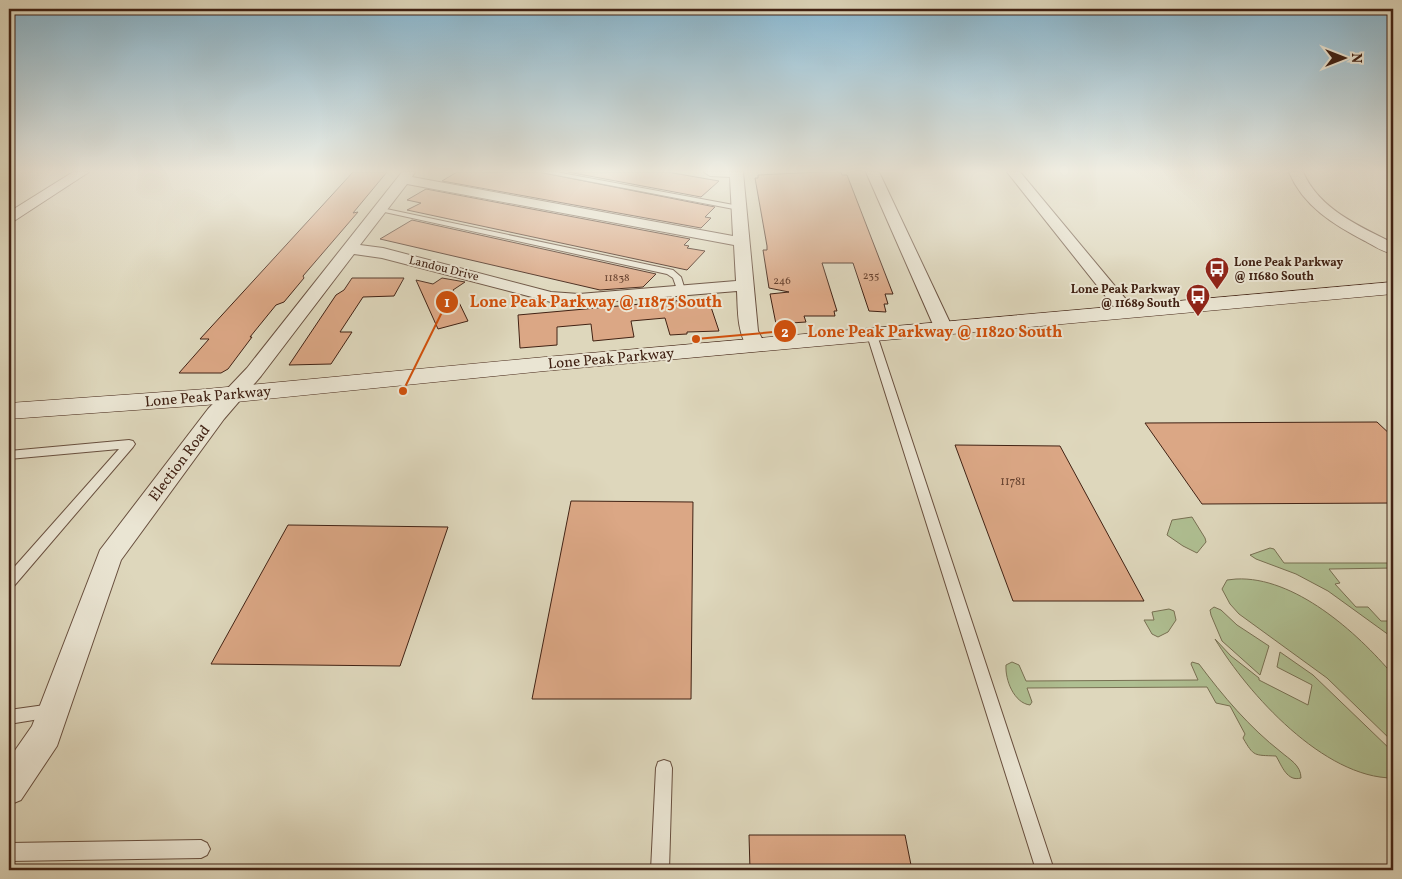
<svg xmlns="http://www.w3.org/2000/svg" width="1402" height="879" viewBox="0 0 1402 879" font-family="Vollkorn,serif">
  <rect width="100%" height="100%" fill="#ded7bc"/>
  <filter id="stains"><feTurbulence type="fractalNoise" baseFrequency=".004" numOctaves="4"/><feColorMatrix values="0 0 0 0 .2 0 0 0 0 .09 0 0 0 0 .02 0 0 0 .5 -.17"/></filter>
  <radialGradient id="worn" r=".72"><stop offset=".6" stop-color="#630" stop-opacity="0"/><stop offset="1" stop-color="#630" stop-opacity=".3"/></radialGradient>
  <path fill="#afbf92" stroke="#787053" d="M 1192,517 L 1205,538 L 1206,542 L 1197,553 L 1183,546 L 1167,535 L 1172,520 Z
    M 1270,548 L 1274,549 L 1284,563 L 1393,563 L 1393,568 L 1329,569 L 1340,583 L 1335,584 L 1356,607 L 1368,607 L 1381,621 L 1390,621 L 1393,625 L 1393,638 L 1328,591 L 1296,574 L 1256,559 L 1250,555 Z
    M 1236,579 C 1294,576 1357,632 1393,675 L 1393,742 L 1327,678 L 1239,614 L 1230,604 L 1222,589 L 1227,580 Z
    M 1214,607 L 1221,610 L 1237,625 L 1269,646 L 1260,675 L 1222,641 L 1211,615 L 1210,610 Z
    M 1169,609 L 1174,611 L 1176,620 L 1168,632 L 1158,637 L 1152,634 L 1144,620 L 1154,620 L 1152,612 Z
    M 1215,639 L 1231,656 L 1259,678 L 1259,680 L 1308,705 L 1312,685 L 1277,667 L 1280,652 L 1313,675 L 1393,752 L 1393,778 C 1324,778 1248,694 1215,639 Z
    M 1012,662 L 1019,665 L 1026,681 L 1198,680 L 1191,664 L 1192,662 L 1199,664 C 1223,696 1249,727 1281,752 C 1289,759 1301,765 1301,778 C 1287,782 1282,766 1276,756 C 1254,755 1254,757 1243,738 L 1245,734 L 1230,706 L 1216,703 L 1207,687 L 1027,688 L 1032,702 L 1030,705 C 1014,703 1005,680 1006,665 Z"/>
  <path fill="#dba785" stroke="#412214" d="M 353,172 L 387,172 L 353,213 L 358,212 L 303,276 L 304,278 L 284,302 L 276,305 L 250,337 L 252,337 L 228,369 L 221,373 L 179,373 L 209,339 L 200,339 Z
    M 457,172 L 539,172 L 715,207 L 705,217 L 711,218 L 701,228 L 442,181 Z
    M 568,172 L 667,172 L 719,181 L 701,197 Z
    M 820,172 L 841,172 L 842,175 L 847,175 L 893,294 L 885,294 L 888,304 L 884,304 L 886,312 L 869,311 L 853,263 L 822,263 L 837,311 L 834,311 L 835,316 L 804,316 L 806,322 L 776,324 L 770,294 L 789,292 L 769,288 L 763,250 L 767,250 L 767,246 L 755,178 L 758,178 L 758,175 Z
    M 426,189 L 690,239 L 684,245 L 689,246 L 687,248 L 705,251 L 687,270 L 407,210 L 421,203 L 407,200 Z
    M 412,220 L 656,274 L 643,287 L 600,290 L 380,239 Z
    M 352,278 L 404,278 L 394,296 L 363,297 L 340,332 L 352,332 L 331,364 L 289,365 L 336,295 L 344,290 Z
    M 442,278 L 465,282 L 453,290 L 468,321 L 438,329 L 416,280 L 433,284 Z
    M 708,298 L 719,331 L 687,332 L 687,334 L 670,335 L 665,318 L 631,321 L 634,337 L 593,341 L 591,324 L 557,327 L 557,345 L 520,348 L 518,315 Z
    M 1377,422 L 1393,437 L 1393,503 L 1202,504 L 1145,423 Z
    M 955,445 L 1060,446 L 1144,601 L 1013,601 Z
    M 571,501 L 693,502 L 691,699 L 532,699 Z
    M 288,525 L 448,527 L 400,666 L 211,664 Z
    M 749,835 L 905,835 L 912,870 L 750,870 Z"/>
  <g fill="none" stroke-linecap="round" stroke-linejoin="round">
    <defs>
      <path id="service" d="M 541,172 L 556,172 L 739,206 L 743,208 L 739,210 Z
        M 377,207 L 673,270 L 681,277 L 685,290 L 684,292 L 678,292 L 673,278 L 667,274 L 380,211 L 377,211 Z
        M 872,332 L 877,335 L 1054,870 L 1036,870 L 867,335 Z
        M 129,440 L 133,441 L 135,444 L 133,447 L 14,586 L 9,587 L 9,573 L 119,449 L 9,459 L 9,451 Z
        M 52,704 L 58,706 L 60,711 L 58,716 L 9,724 L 9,710 Z
        M 664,760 L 670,762 L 672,768 L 669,870 L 651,870 L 656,768 L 658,762 Z
        M 201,840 L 207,843 L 210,849 L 207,855 L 201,858 L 9,861 L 9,843 Z"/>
      <path id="minor" d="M 73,172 L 89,172 L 14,221 L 9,222 L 9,212 Z
        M 402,172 L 415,172 L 412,177 L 733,236 L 730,177 L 710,176 L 704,172 L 743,172 L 758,331 L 766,346 L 763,350 L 749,350 C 737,332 738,312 737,291 L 579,304 L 551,302 L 382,258 L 354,254 L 261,376 L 224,419 L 121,560 L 57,746 L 21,800 L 9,805 L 9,759 L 32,726 L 100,550 L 208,409 L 247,368 ZM 407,184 L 734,245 L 736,281 L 579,294 L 551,292 L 383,248 L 360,245 Z
        M 866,172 L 879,172 L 953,329 L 951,333 L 937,333 L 935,329 Z
        M 1007,172 L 1020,172 L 1134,309 L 1137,313 L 1134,317 L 1122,317 Z
        M 1289,172 L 1303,172 C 1319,209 1359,226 1393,243 L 1393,254 C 1383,252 1374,246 1365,241 C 1334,225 1303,206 1289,172 Z"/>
      <path id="secondary" d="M 1393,282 L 1393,294 L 545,371 L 206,405 L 9,419 L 9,403 L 206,389 L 545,357 Z"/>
    </defs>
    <use href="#service" stroke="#684f3e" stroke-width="2"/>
    <use href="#minor" stroke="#684f3e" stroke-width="2"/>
    <use href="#secondary" stroke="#412214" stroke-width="1"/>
    <use href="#service" fill="#eae5d3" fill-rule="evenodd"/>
    <use href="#minor" fill="#eae5d3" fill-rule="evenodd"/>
    <use href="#secondary" fill="#eae5d3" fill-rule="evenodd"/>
  </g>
  <linearGradient id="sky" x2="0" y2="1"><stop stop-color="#86b6d0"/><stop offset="0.58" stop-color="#f0ede1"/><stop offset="1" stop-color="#f0ede1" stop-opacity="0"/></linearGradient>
  <rect width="1402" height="295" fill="url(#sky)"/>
  <defs>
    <symbol id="bus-pin" viewBox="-11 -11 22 30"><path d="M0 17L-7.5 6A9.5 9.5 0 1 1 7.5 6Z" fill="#8f2418" stroke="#eae5d3"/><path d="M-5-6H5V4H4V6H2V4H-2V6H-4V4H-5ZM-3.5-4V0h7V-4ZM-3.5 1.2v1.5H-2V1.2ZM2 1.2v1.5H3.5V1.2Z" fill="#fff"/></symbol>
  </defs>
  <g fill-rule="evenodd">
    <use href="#bus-pin" x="1203" y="255" width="28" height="38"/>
    <use href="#bus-pin" x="1184" y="282" width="28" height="38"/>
  </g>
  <g text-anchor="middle" stroke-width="4" stroke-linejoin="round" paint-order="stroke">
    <g font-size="11" fill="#684330">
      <text x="871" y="279">235</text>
      <text x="617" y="281">11838</text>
      <text x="782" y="284">246</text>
    </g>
    <g font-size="12" font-weight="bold" fill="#412214" stroke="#eae5d3" text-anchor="start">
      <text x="1234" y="266">Lone Peak Parkway<tspan x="1234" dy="14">@ 11680 South</tspan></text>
      <text x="1180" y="293" text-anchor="end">Lone Peak Parkway<tspan x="1180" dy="14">@ 11689 South</tspan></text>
    </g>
    <g font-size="12" fill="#412214" stroke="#eae5d3">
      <text transform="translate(444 268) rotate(14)" y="4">Landou Drive</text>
    </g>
    <g font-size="12" fill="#684330">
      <text x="1013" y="485">11781</text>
    </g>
    <g font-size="15" fill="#412214" stroke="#eae5d3">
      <text transform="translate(611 358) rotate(-5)" y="5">Lone Peak Parkway</text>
      <text transform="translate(208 396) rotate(-5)" y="5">Lone Peak Parkway</text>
      <text transform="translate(179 463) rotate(-53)" y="5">Election Road</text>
    </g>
  </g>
  <path fill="none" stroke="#cf510d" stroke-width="2" d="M403 391L447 302M696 339L785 331"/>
  <g fill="#cf510d" stroke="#eae5d3" stroke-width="2">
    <circle cx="403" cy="391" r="5"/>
    <circle cx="696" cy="339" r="5"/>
    <circle cx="447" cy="302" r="12"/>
    <circle cx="785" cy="331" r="12"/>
  </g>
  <g font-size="15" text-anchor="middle" font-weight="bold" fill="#fff">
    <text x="447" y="307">1</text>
    <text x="785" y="337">2</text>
  </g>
  <g font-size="16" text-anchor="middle" font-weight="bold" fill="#cf510d" stroke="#eae5d3" stroke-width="4" stroke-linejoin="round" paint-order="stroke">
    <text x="596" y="307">Lone Peak Parkway @ 11875 South</text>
    <text x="935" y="337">Lone Peak Parkway @ 11820 South</text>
  </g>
  <rect width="1402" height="879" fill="none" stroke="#ded7bc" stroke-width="30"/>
  <rect x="10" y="10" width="1382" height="859" fill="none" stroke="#412214" stroke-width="2.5"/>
  <rect x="15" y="15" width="1372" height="849" fill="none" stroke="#412214"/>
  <g transform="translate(1344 58) rotate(90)" stroke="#eae5d3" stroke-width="4" paint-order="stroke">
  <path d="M0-4L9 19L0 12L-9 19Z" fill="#412214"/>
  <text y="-8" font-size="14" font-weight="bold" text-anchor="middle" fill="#412214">N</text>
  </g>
  <rect width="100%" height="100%" filter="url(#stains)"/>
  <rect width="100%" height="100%" fill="url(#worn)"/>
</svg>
